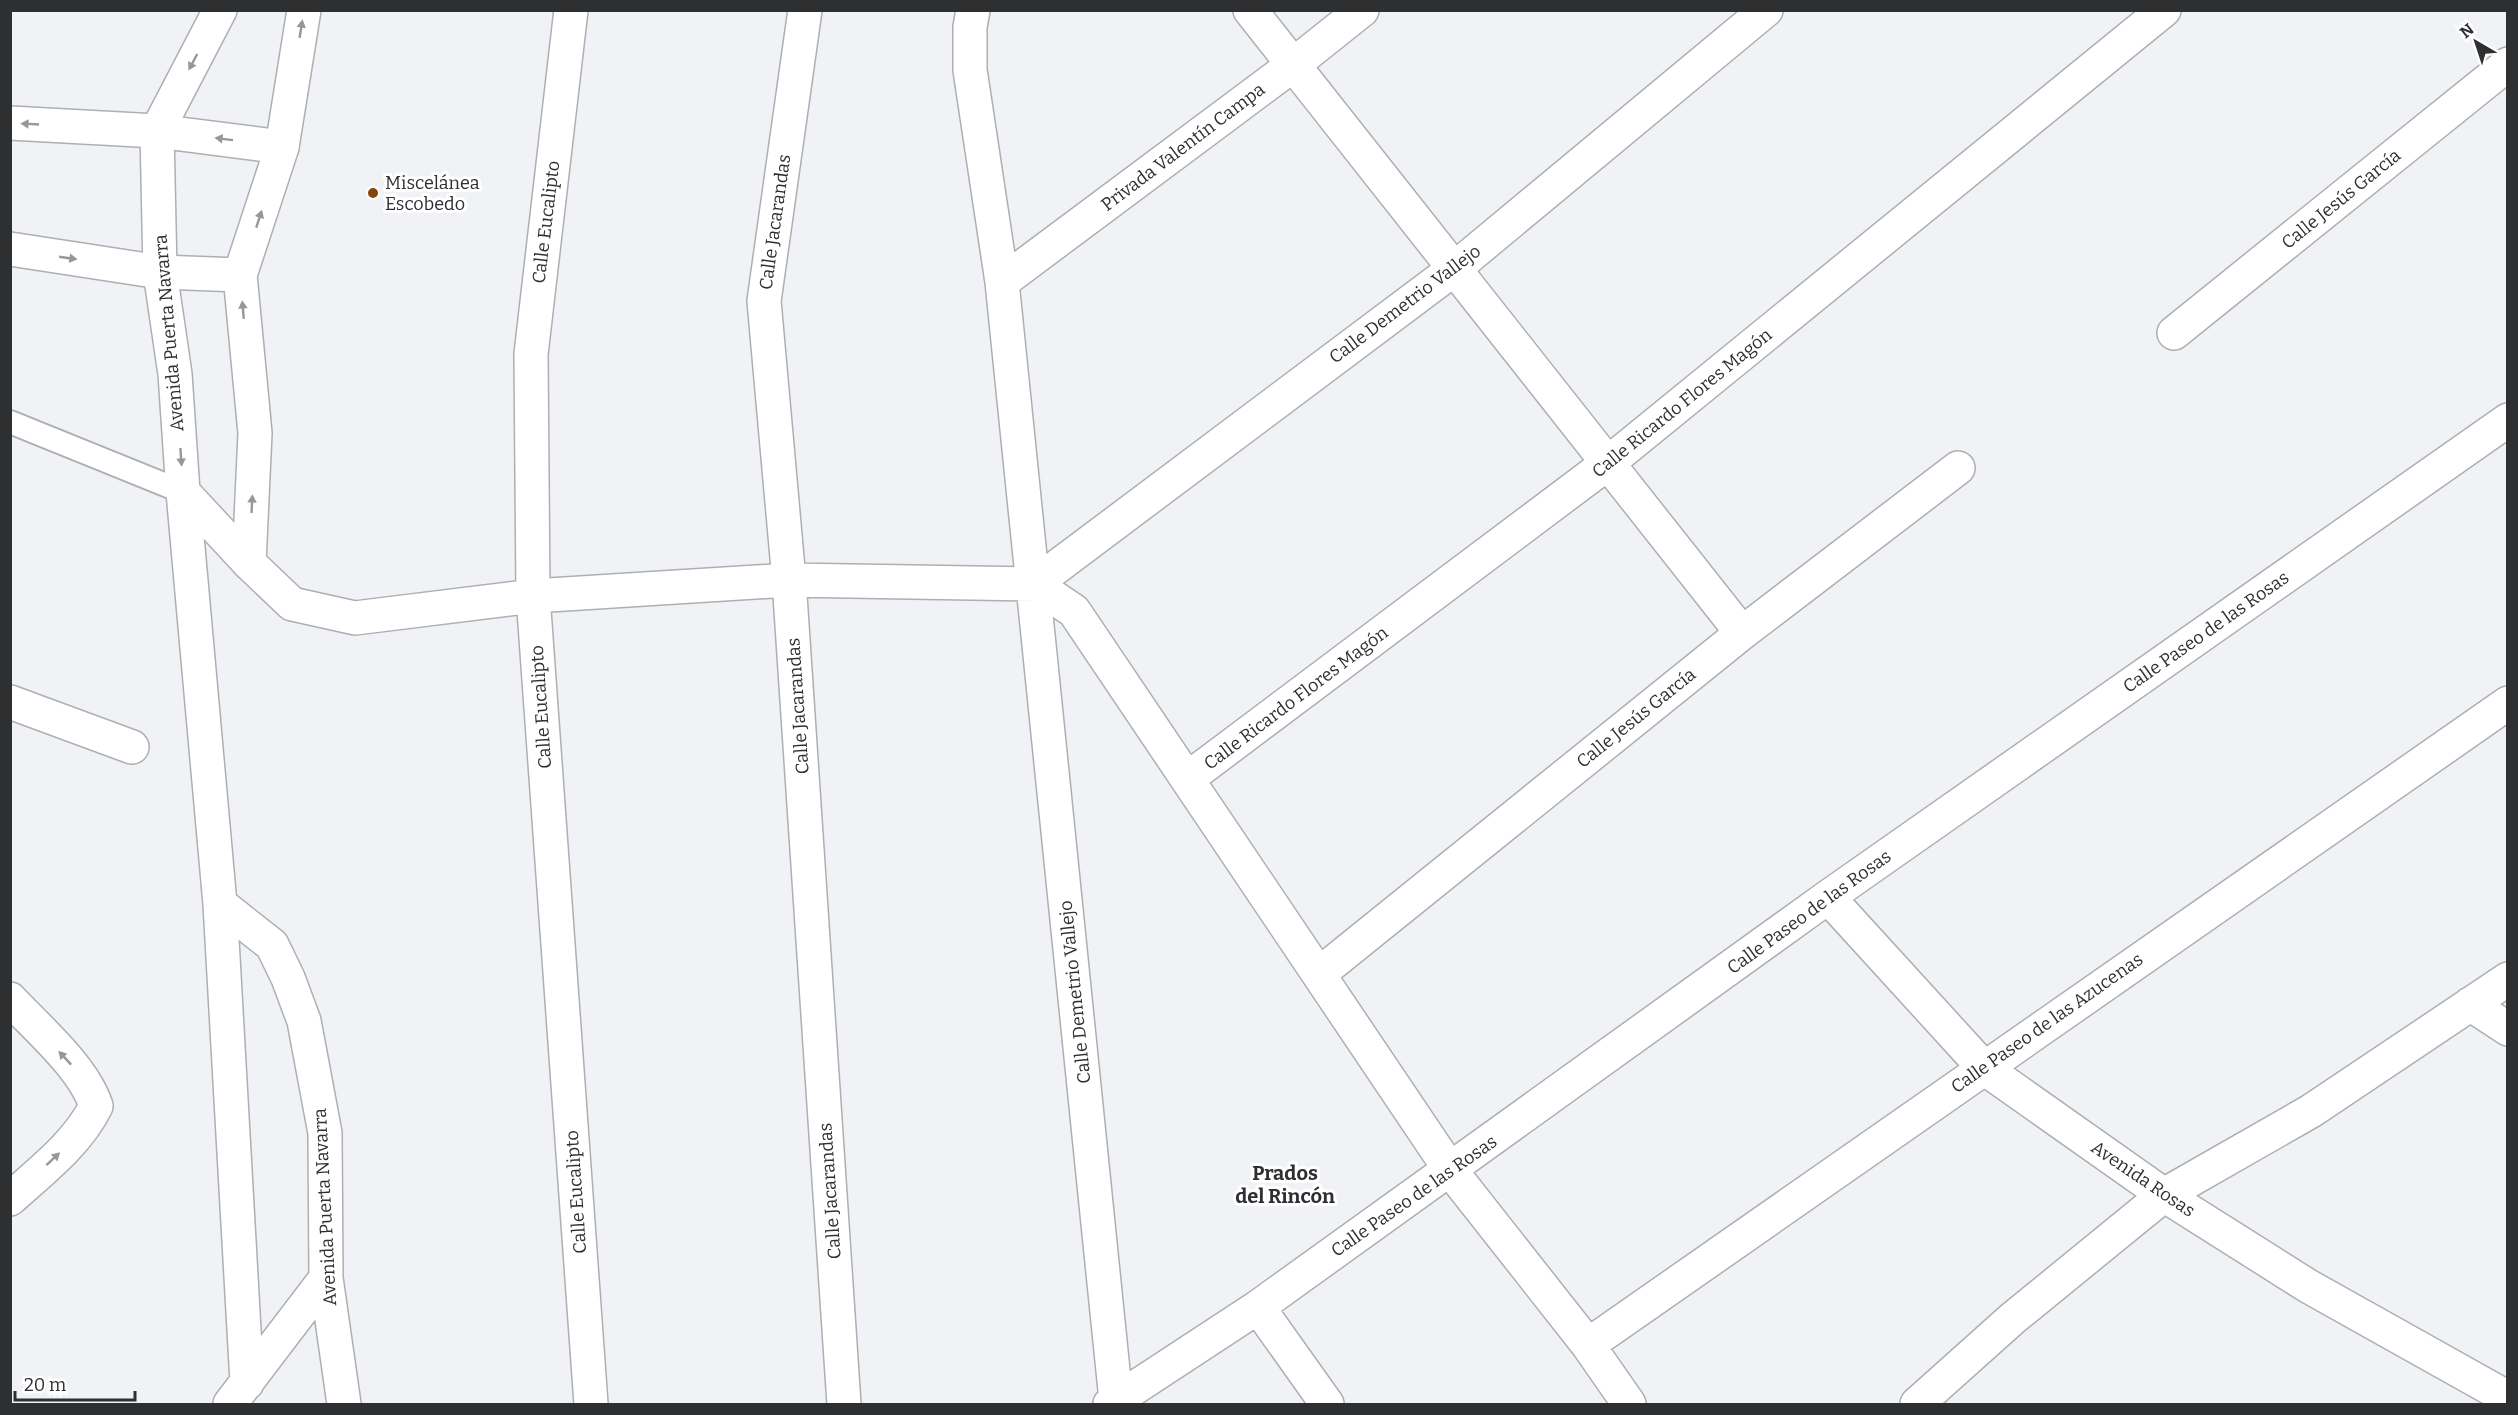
<svg xmlns="http://www.w3.org/2000/svg" width="2518" height="1415" viewBox="0 0 2518 1415" font-family="Bitter,serif">
  <rect width="100%" height="100%" fill="#f0f2f5"/>
  <g fill="none" stroke-linecap="round" stroke-linejoin="round">
    <defs>
      <path id="lane" d="M 10,422 L 183,492"/>
      <path id="street" d="M 571,10 L 531,354 L 533,596 L 591,1404
        M 805,10 L 764,301 L 789,580 L 844,1404
        M 973,10 L 970,27 L 970,70 L 1002,282 L 1116,1400
        M 1250,10 L 1742,633
        M 10,123 L 157,131 L 282,147
        M 10,249 L 160,272 L 240,275
        M 1002,282 L 1293,65 L 1362,10
        M 2174,333 L 2508,64
        M 183,492 L 220,904 L 272,945 L 288,978 L 304,1021 L 325,1133 L 326,1278 L 344,1404
        M 249,563 L 292,604 L 355,618 L 533,596 L 789,580 L 1034,584 L 1074,611 L 1451,1171 L 1588,1345 L 1629,1404
        M 1034,584 L 1454,269 L 1766,10
        M 10,702 L 132,747
        M 1187,779 L 1608,463 L 2164,10
        M 1828,897 L 1984,1068 L 2164,1195 L 2308,1286 L 2508,1398
        M 220,904 L 247,1383
        M 1319,974 L 1742,633 L 1958,468
        M 10,999 C 38,1029 84,1068 96,1106 C 77,1144 41,1171 10,1199
        M 2470,1004 L 2508,1029
        M 1258,1307 L 1327,1404
        M 1588,1345 L 2508,703
        M 230,1404 L 326,1278
        M 1110,1404 L 1258,1307 L 1828,897 L 2508,420
        M 1917,1404 L 2012,1319 L 2164,1195 L 2311,1111 L 2508,979"/>
      <path id="secondary" d="M 220,10 L 157,131 L 160,272 L 175,374 L 183,492 L 249,563
        M 249,563 L 255,433 L 240,275 L 282,147 L 304,10"/>
    </defs>
    <use href="#lane" stroke="#adafb2" stroke-width="26"/>
    <use href="#street" stroke="#adafb2" stroke-width="36"/>
    <use href="#secondary" stroke="#adafb2" stroke-width="36"/>
    <use href="#lane" stroke="#fff" stroke-width="22"/>
    <use href="#street" stroke="#fff" stroke-width="33"/>
    <use href="#secondary" stroke="#fff" stroke-width="33"/>
  </g>
  <defs><path id="oneway-solid" d="M-6-.8H1V-3.2L6.5 0L1 3.2V.8H-6Z" transform="scale(1.5)"/></defs>
  <g fill="#969798">
    <use href="#oneway-solid" transform="translate(301 29) rotate(-81)"/>
    <use href="#oneway-solid" transform="translate(193 62) rotate(118)"/>
    <use href="#oneway-solid" transform="translate(30 124) rotate(-177)"/>
    <use href="#oneway-solid" transform="translate(224 139) rotate(-173)"/>
    <use href="#oneway-solid" transform="translate(259 219) rotate(-72)"/>
    <use href="#oneway-solid" transform="translate(68 258) rotate(8)"/>
    <use href="#oneway-solid" transform="translate(243 310) rotate(-95)"/>
    <use href="#oneway-solid" transform="translate(181 457) rotate(86)"/>
    <use href="#oneway-solid" transform="translate(252 504) rotate(-87)"/>
    <use href="#oneway-solid" transform="translate(65 1058) rotate(-133)"/>
    <use href="#oneway-solid" transform="translate(53 1159) rotate(-43)"/>
  </g>
  <circle fill="#844508" stroke="#fff" stroke-width="2" cx="373" cy="193" r="6"/>
  <g text-anchor="middle" stroke-width="6" stroke-linejoin="round" paint-order="stroke">
    <g font-size="18" fill="#2e2f30" stroke="#fff">
      <text transform="translate(1183 147) rotate(-37)" y="6">Privada Valentín Campa</text>
      <text transform="translate(2341 199) rotate(-39)" y="6">Calle Jesús García</text>
      <text transform="translate(546 222) rotate(-83)" y="6">Calle Eucalipto</text>
      <text transform="translate(775 222) rotate(-82)" y="6">Calle Jacarandas</text>
      <text transform="translate(1405 304) rotate(-37)" y="6">Calle Demetrio Vallejo</text>
      <text transform="translate(169 333) rotate(-95)" y="6">Avenida Puerta Navarra</text>
      <text transform="translate(1682 403) rotate(-39)" y="6">Calle Ricardo Flores Magón</text>
      <text transform="translate(2206 632) rotate(-35)" y="6">Calle Paseo de las Rosas</text>
      <text transform="translate(1296 698) rotate(-37)" y="6">Calle Ricardo Flores Magón</text>
      <text transform="translate(798 706) rotate(-94)" y="6">Calle Jacarandas</text>
      <text transform="translate(541 707) rotate(-94)" y="6">Calle Eucalipto</text>
      <text transform="translate(1636 718) rotate(-39)" y="6">Calle Jesús García</text>
      <text transform="translate(1809 912) rotate(-36)" y="6">Calle Paseo de las Rosas</text>
      <text transform="translate(1075 992) rotate(-96)" y="6">Calle Demetrio Vallejo</text>
      <text transform="translate(2047 1023) rotate(-35)" y="6">Calle Paseo de las Azucenas</text>
      <text transform="translate(2143 1179) rotate(34)" y="6">Avenida Rosas</text>
      <text transform="translate(830 1191) rotate(-94)" y="6">Calle Jacarandas</text>
      <text transform="translate(576 1192) rotate(-94)" y="6">Calle Eucalipto</text>
      <text transform="translate(1414 1196) rotate(-35)" y="6">Calle Paseo de las Rosas</text>
      <text transform="translate(325 1207) rotate(-93)" y="6">Avenida Puerta Navarra</text>
    </g>
    <g font-size="18" fill="#2e2f30" stroke="#fff" text-anchor="start">
      <text x="385" y="189">Miscelánea<tspan x="385" dy="21">Escobedo</tspan></text>
    </g>
    <g font-size="20" font-weight="bold" fill="#2e2f30" stroke="#fff">
      <text x="1285" y="1180">Prados<tspan x="1285" dy="23">del Rincón</tspan></text>
    </g>
  </g>
  <rect width="2518" height="1415" fill="none" stroke="#2e2f30" stroke-width="24"/>
  <g transform="translate(2476 42) rotate(321)" stroke="#ffffff" stroke-width="4.5" paint-order="stroke">
  <path d="M0-4.5L10 22L0 15L-10 22Z" fill="#2e2f30"/>
  <text y="-9" font-size="16" font-weight="bold" text-anchor="middle" fill="#2e2f30">N</text>
  </g>
  <path d="M15 1391v9h120v-9" fill="none" stroke="#2e2f30" stroke-width="3"/>
  <text x="24" y="1391" font-size="18" fill="#2e2f30" stroke="#ffffff" stroke-width="4.5" paint-order="stroke">20 m</text>
</svg>
